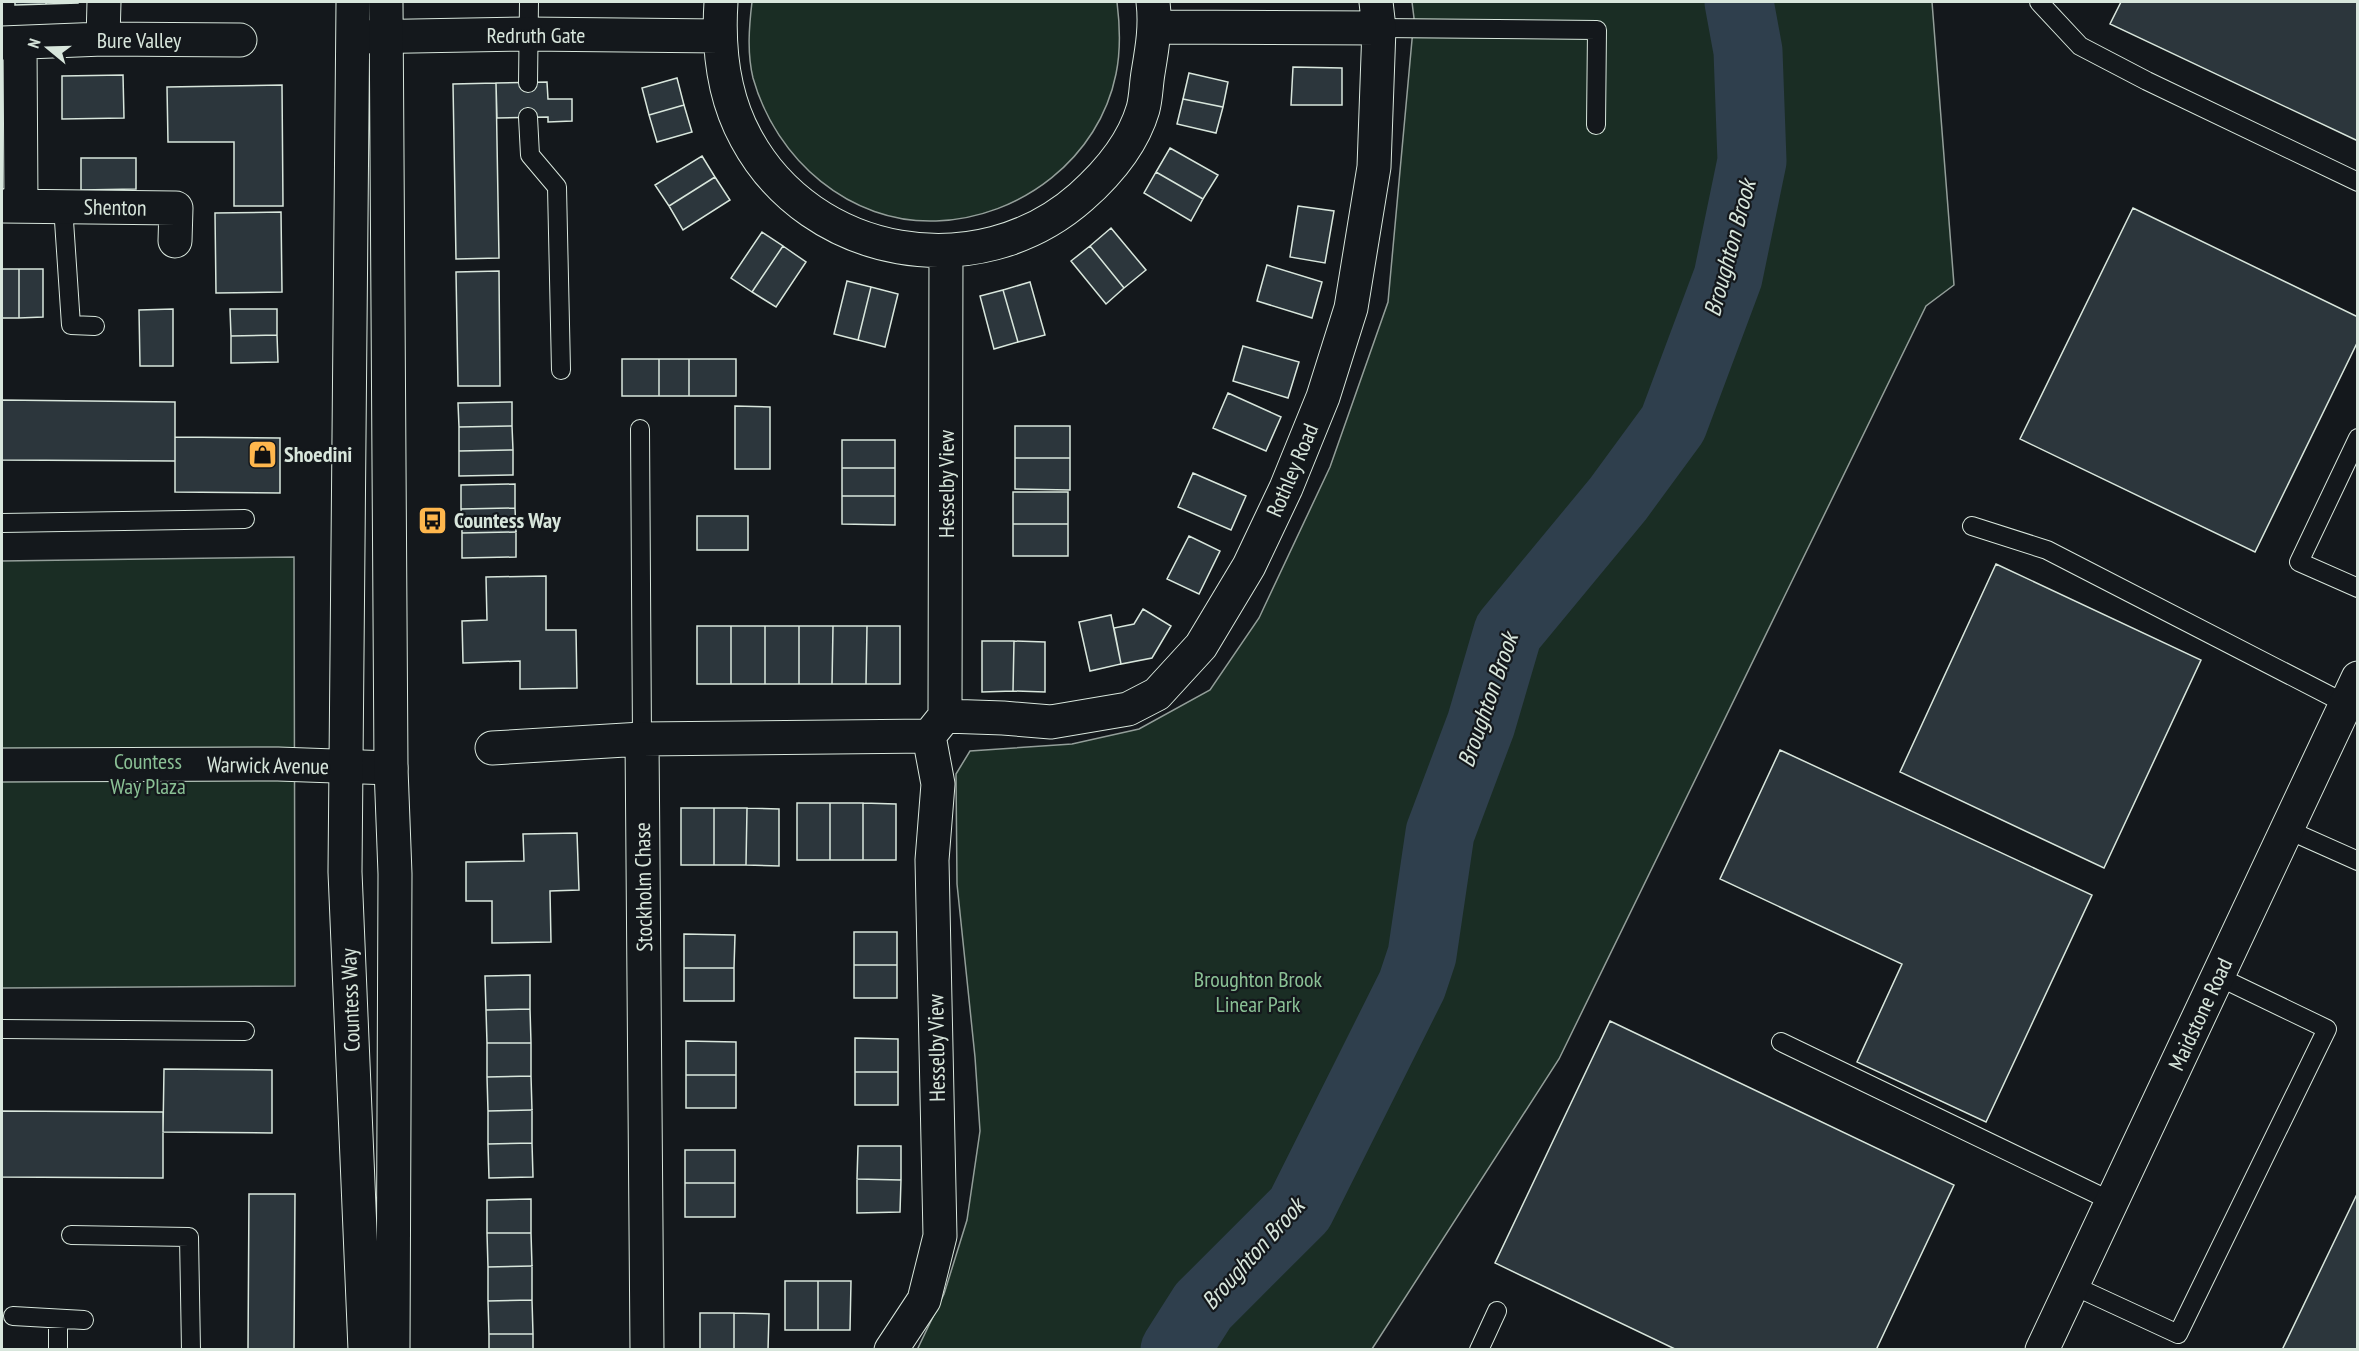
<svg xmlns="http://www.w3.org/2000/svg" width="2359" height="1351" viewBox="0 0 2359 1351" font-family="'PT Sans Narrow',sans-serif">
  <rect width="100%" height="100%" fill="#14181c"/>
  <path fill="#1a2d24" stroke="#939e99" stroke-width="1.5" d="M 752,2 L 1117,2 C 1120,26 1121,50 1116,74 C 1099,158 1021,218 936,221 C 850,224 776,160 753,78 C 747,53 749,27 752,2 Z
    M 1412,2 L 1932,2 L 1954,285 L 1926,306 L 1559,1059 L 1372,1349 L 917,1350 L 944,1294 L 967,1220 L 980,1131 L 975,1057 L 957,884 L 956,774 L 970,751 L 1072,744 L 1139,729 L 1210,690 L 1259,618 L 1330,467 L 1388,302 L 1414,18 Z
    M 294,557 L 295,986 L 2,988 L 2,561 Z"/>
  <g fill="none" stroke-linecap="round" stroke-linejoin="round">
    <path stroke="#2f3f4d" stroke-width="69" d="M 1175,1350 L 1203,1306 L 1300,1209 L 1412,985 L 1422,955 L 1440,833 L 1481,724 L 1508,632 L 1618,499 L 1673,424 L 1728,277 L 1752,161 L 1748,51 L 1739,2"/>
  </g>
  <path fill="#2c363c" stroke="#d8e6dc" stroke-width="1.5" d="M 15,2 L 46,2 L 46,4 L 15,5 Z
    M 46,2 L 78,2 L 78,3 L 46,4 Z
    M 2121,2 L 2358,2 L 2358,141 L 2110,24 Z
    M 1293,67 L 1342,68 L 1342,105 L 1291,105 Z
    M 1189,73 L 1228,82 L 1223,107 L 1183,99 Z
    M 123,75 L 124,118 L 62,119 L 62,76 Z
    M 677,78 L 684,105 L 649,115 L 642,88 Z
    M 547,82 L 548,99 L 572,99 L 572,121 L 548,122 L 548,117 L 497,118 L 496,83 Z
    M 496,83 L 499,258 L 456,259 L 453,84 Z
    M 282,85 L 283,206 L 234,206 L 234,142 L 168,142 L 167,87 Z
    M 1183,99 L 1223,107 L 1216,133 L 1177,124 Z
    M 684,105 L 692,132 L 657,142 L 649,115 Z
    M 1170,148 L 1218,175 L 1203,199 L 1156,172 Z
    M 702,156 L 715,177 L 669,206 L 655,185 Z
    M 81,158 L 136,158 L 136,189 L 81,190 Z
    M 1156,172 L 1203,199 L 1191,221 L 1144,193 Z
    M 715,177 L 730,200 L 683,230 L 669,206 Z
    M 1298,206 L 1334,211 L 1325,263 L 1290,257 Z
    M 2133,208 L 2358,317 L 2358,341 L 2255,552 L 2020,439 Z
    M 281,212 L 282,292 L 216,293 L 215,213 Z
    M 1111,228 L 1146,270 L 1124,288 L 1090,246 Z
    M 762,232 L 783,246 L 752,292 L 731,278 Z
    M 783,246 L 806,262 L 776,307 L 752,292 Z
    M 1090,246 L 1124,288 L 1106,304 L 1071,261 Z
    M 1267,265 L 1322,282 L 1312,318 L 1257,301 Z
    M 2,269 L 19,269 L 19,318 L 2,318 Z
    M 19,269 L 43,269 L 43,317 L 19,318 Z
    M 499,271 L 500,386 L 458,386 L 456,272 Z
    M 847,281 L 871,287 L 858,340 L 834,334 Z
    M 1030,282 L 1045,335 L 1018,342 L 1003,290 Z
    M 871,287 L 898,294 L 885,347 L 858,340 Z
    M 1003,290 L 1018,342 L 994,349 L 980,296 Z
    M 173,309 L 173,366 L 140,366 L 139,310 Z
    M 230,309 L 277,309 L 277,335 L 231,336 Z
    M 277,335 L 278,362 L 231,363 L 231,336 Z
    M 1243,346 L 1299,362 L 1288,398 L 1233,381 Z
    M 622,359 L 659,359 L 659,396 L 622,396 Z
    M 659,359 L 689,359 L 689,396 L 659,396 Z
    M 689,359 L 736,359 L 736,396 L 689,396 Z
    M 1228,393 L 1281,417 L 1266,451 L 1213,428 Z
    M 2,400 L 175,402 L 175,461 L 2,460 Z
    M 512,402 L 512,426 L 459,427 L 458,403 Z
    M 735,406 L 770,407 L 770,469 L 735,469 Z
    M 512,426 L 513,450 L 459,451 L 459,427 Z
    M 1015,426 L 1070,426 L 1070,458 L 1015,458 Z
    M 175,437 L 280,438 L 280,493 L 175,492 Z
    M 842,440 L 895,440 L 895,468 L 842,468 Z
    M 513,450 L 513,475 L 459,476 L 459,451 Z
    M 1015,458 L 1070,458 L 1070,490 L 1015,489 Z
    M 842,468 L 895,468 L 895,496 L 842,496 Z
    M 1193,473 L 1246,496 L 1231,530 L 1178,507 Z
    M 515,484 L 515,508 L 461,509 L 461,485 Z
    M 1013,492 L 1068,492 L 1068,524 L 1013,524 Z
    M 842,496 L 895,496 L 895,525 L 842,524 Z
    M 515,508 L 516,532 L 462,533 L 461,509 Z
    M 697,516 L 748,516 L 748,550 L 697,550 Z
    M 1013,524 L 1068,524 L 1068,556 L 1013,556 Z
    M 516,532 L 516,557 L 462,558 L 462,533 Z
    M 1189,536 L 1220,551 L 1199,594 L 1167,579 Z
    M 1996,564 L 2201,660 L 2104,868 L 1900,772 Z
    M 546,576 L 546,630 L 576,630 L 577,688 L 520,689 L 520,661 L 463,663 L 462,621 L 487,620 L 486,577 Z
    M 1143,609 L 1171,626 L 1152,658 L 1121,664 L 1114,628 L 1134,624 Z
    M 1111,615 L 1121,664 L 1090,671 L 1079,622 Z
    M 697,626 L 731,626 L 731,684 L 697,684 Z
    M 731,626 L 765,626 L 765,684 L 731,684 Z
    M 765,626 L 799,626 L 799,684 L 765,684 Z
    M 799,626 L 833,626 L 832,684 L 799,684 Z
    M 833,626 L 867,626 L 866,684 L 832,684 Z
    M 867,626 L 900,626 L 900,684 L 866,684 Z
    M 982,641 L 1014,641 L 1013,691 L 982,692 Z
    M 1014,641 L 1045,642 L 1045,692 L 1013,691 Z
    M 1780,750 L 2092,895 L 1986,1122 L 1857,1062 L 1902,964 L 1720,879 Z
    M 797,803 L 830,803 L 830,860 L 797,860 Z
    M 830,803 L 863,803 L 863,860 L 830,860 Z
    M 863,803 L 896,804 L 896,860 L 863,860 Z
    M 681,808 L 714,808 L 714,865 L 681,865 Z
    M 714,808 L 747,808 L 746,865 L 714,865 Z
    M 747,808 L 779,809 L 779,866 L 746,865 Z
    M 577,833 L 579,890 L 550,891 L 551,942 L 492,943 L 492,901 L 466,901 L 466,862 L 524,861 L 523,834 Z
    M 854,932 L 897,932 L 897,965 L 854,965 Z
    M 684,934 L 735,935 L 734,968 L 684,968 Z
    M 854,965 L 897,965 L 897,998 L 854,998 Z
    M 684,968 L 734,968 L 734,1001 L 684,1001 Z
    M 530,975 L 530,1009 L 486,1010 L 485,976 Z
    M 530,1009 L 531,1043 L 487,1043 L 486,1010 Z
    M 1610,1021 L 1954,1185 L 1876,1350 L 1677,1350 L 1495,1263 Z
    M 855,1038 L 898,1039 L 898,1072 L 855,1072 Z
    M 686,1041 L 736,1042 L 736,1075 L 686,1075 Z
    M 487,1043 L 531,1043 L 531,1076 L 487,1077 Z
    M 164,1069 L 272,1070 L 272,1133 L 163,1132 Z
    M 855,1072 L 898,1072 L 898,1105 L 855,1105 Z
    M 686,1075 L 736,1075 L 736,1108 L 686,1108 Z
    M 531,1076 L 532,1110 L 488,1111 L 487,1077 Z
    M 532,1110 L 532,1143 L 488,1144 L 488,1111 Z
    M 2,1111 L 163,1112 L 163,1178 L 2,1177 Z
    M 532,1143 L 533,1177 L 489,1178 L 488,1144 Z
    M 858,1146 L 901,1146 L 901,1180 L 857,1179 Z
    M 685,1150 L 735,1150 L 735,1183 L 685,1183 Z
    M 857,1179 L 901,1180 L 900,1212 L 857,1213 Z
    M 685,1183 L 735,1183 L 735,1217 L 685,1217 Z
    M 2358,1192 L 2358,1350 L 2282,1350 Z
    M 249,1194 L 295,1194 L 294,1350 L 248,1350 Z
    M 531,1199 L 531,1233 L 487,1233 L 487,1200 Z
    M 487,1233 L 531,1233 L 532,1266 L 488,1267 Z
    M 532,1266 L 532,1300 L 488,1301 L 488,1267 Z
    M 785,1281 L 818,1281 L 818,1330 L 785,1330 Z
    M 818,1281 L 851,1281 L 850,1330 L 818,1330 Z
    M 532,1300 L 533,1334 L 489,1334 L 488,1301 Z
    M 700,1313 L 734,1313 L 734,1350 L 700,1350 Z
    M 734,1313 L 769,1314 L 768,1350 L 734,1350 Z
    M 489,1334 L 533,1334 L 533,1350 L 489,1350 Z"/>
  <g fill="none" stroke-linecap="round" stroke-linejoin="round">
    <defs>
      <path id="service" d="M 2039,2 L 2080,46 L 2147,81 L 2358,182
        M 1379,28 L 1597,30 L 1596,125
        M 528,83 L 529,2
        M 528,117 L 530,155 L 557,187 L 561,370
        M 63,206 L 71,325 L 95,326
        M 640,429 L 642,739
        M 2358,438 L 2299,562 L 2358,588
        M 2,523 L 245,519
        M 1972,526 L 2047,550 L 2346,704
        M 2286,829 L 2358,861
        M 2,1029 L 245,1031
        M 1781,1042 L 2111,1201
        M 71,1235 L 189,1237 L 191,1350
        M 2072,1285 L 2178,1334 L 2327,1029 L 2217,976
        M 13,1316 L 84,1320
        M 58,1350 L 58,1319
        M 1479,1350 L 1497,1311"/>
      <path id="minor" d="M 721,2 C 718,48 723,96 746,138 C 811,259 978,288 1081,197 C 1107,174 1133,143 1143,109 C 1146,98 1146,85 1148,73 C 1152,49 1156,27 1153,2
        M 1156,27 L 1379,28
        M 358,37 L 527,34 L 719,36
        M 103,39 L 104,2
        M 2,43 L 103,39 L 240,40
        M 20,43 L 21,205
        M 2,206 L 176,208 L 175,241
        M 945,716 L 1003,718 L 1051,722 L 1128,709 L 1157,694 L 1201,646 L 1249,566 L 1286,488 L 1323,397 L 1351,308 L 1374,167 L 1379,28 L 1376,2
        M 945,716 L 946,251
        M 492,748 L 642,739
        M 2,765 L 278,764 L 391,768
        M 647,1350 L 642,739 L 929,736 L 945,716
        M 891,1350 L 924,1300 L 940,1236 L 932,860 L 938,784 L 929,736
        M 2042,1350 L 2358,678"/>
      <path id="tertiary" d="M 353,2 L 345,872 L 365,1350
        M 386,2 L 391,768 L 395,874 L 393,1350"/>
    </defs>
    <use href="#service" stroke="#d8e6dc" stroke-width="20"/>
    <use href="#minor" stroke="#d8e6dc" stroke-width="35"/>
    <use href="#tertiary" stroke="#d8e6dc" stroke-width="35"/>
    <use href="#service" stroke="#14181c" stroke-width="18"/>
    <use href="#minor" stroke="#14181c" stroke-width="33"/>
    <use href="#tertiary" stroke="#14181c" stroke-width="33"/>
  </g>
  <defs>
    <symbol id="shop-square" viewBox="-11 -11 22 22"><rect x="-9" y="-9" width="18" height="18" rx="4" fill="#ffb74d" stroke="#14181c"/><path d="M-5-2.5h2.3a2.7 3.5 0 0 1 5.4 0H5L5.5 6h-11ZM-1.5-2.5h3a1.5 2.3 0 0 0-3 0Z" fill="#111"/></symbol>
    <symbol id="bus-square" viewBox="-11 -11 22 22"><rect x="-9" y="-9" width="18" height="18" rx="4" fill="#ffb74d" stroke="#14181c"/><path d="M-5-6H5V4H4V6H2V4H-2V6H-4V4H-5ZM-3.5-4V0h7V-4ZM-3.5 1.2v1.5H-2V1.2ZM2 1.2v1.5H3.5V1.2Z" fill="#111"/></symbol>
  </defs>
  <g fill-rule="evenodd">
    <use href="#shop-square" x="246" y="438" width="33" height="33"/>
    <use href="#bus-square" x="416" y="504" width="33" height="33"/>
  </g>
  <g text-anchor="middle" stroke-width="4.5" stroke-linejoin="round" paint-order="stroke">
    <g font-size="22" fill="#d8e6dc" stroke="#14181c">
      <text x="536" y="43">Redruth Gate</text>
      <text x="139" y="48">Bure Valley</text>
      <text transform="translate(115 207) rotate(1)" y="8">Shenton</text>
      <text transform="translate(1292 470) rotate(-67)" y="8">Rothley Road</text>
      <text transform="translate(946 484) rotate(-90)" y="8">Hesselby View</text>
      <text transform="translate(268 765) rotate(1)" y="8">Warwick Avenue</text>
      <text transform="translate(643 887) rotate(-91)" y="8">Stockholm Chase</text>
      <text transform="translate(350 1000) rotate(-92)" y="8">Countess Way</text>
      <text transform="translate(2200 1014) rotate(-65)" y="8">Maidstone Road</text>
      <text transform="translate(936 1048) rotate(-91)" y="8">Hesselby View</text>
    </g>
    <g font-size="22" font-weight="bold" fill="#d8e6dc" stroke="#14181c" text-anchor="start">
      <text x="284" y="462">Shoedini</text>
      <text x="454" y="528">Countess Way</text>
    </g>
    <g font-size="22" fill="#8ac095" stroke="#14181c">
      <text x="148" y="769">Countess<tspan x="148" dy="25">Way Plaza</tspan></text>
      <text x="1258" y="987">Broughton Brook<tspan x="1258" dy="25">Linear Park</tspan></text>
    </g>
    <g font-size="24" font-style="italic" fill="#d8e6dc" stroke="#14181c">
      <text transform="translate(1730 248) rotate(-75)" y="8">Broughton Brook</text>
      <text transform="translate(1488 700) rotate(-71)" y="8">Broughton Brook</text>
      <text transform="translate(1253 1254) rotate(-48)" y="8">Broughton Brook</text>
    </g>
  </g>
  <rect width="2359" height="1351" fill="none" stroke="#d8e6dc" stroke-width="6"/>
  <g transform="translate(48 48) rotate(289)" stroke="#14181c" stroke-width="4.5" paint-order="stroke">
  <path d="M0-4.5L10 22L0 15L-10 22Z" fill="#d8e6dc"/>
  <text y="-9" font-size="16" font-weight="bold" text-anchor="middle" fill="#d8e6dc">N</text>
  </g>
</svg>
